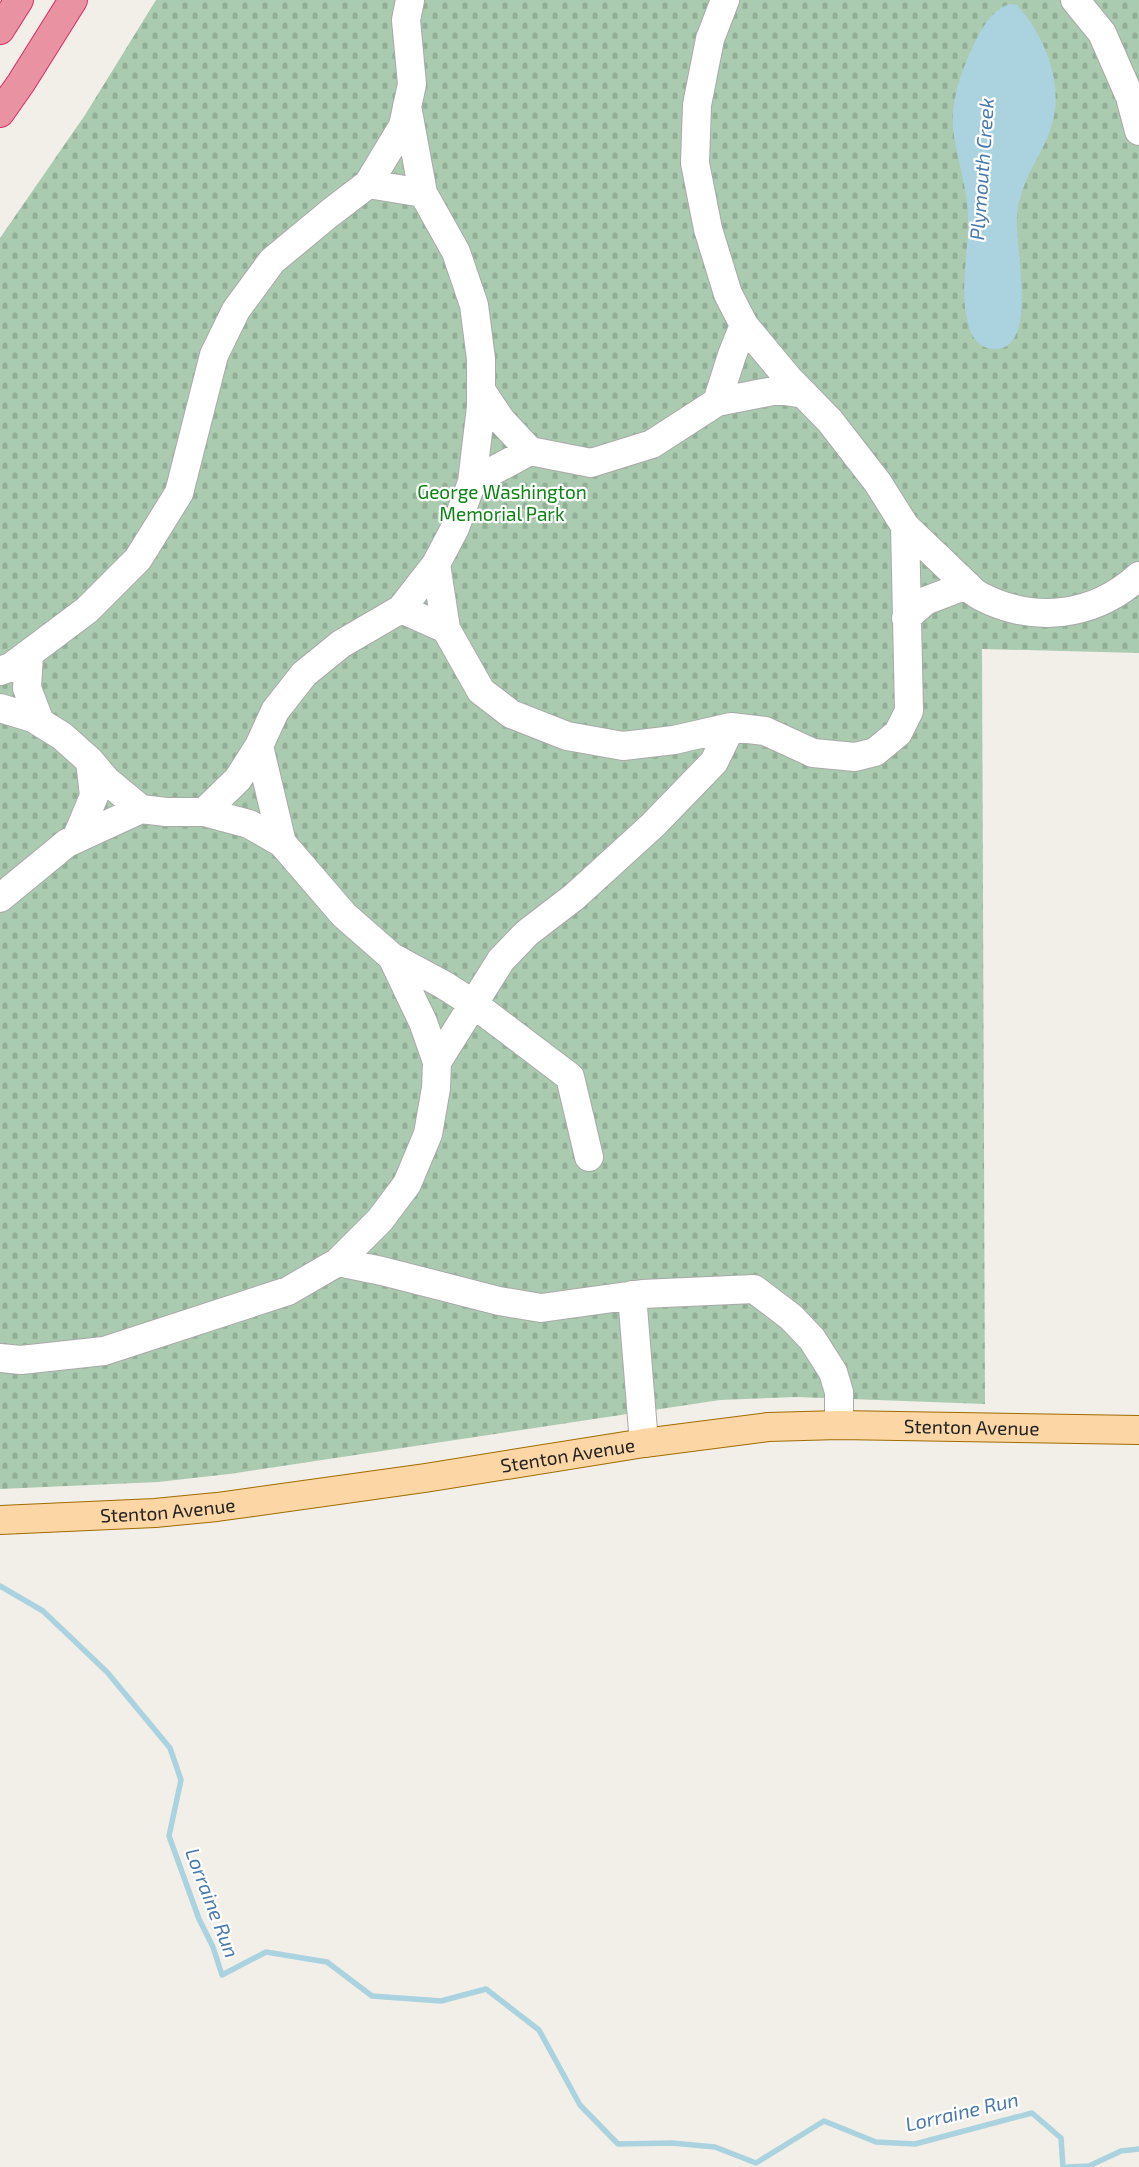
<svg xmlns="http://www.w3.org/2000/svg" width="1139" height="2167" viewBox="0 0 1139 2167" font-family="'Exo 2',sans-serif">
  <defs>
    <pattern id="cemetery-stones" width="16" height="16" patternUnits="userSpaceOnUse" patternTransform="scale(1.25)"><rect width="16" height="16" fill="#aacbaf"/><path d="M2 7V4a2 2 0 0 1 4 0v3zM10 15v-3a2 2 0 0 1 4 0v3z" fill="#92ae96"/></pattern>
  </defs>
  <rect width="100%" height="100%" fill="#f2efe9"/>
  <path fill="url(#cemetery-stones)" d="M 156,0 L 1139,0 L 1139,653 L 982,649 L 985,1404 L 796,1397 L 720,1400 L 229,1474 L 158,1482 L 0,1489 L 0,238 L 85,115 Z"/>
  <path fill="#aad3df" d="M 1010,4 L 1017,5 C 1045,36 1064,83 1052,124 C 1047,143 1036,159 1028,176 C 1023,188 1018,202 1017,216 C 1015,244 1035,333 1005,347 C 991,353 976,346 971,332 C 957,297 969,255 968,219 C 968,191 958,163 954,136 C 949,103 961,71 975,42 C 983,26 993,9 1010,4 Z"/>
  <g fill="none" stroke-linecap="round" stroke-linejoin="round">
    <path stroke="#aad3df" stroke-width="5.5" d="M 0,1586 L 43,1611 L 107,1672 L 170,1748 L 181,1780 L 169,1836 L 199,1919 L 213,1947 L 222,1975 L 266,1952 L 327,1962 L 372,1996 L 441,2001 L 486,1989 L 539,2030 L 580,2105 L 618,2144 L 672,2143 L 715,2147 L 756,2163 L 824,2121 L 876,2142 L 915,2144 L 1032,2113 L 1061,2138 L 1063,2167
      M 1068,2167 L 1089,2166 L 1121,2151 L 1139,2149"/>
    <defs>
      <path id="minor" d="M 1075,0 L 1102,33 L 1130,97 L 1139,131
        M 407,106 L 423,193 L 456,252 L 474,305 L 481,359 L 481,407 L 472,482 L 455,528 L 436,564 L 446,629 L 481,691 L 511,714 L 567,736 L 623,746 L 674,740 L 731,727
        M 368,184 L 423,193
        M 481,390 L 501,420 L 530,451
        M 717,402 L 732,355 L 744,325
        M 472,482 L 530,451 L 591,463 L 652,444 L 717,402 L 778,390 L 804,394
        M 905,526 C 922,543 940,559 957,576 C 964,582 972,592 980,596 C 1034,624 1094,617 1139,576
        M 401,609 L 446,629
        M 906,618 L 925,601 L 967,585
        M 29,654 L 27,688 L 40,722
        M 0,671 L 11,667 L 87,610 L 138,559 L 179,493 L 214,355 L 236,310 L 272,261 L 330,213 L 368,184 L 403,126 L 412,84 L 406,20 L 410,0
        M 0,708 L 33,718 L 62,736 L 90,761 L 106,780 L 141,809
        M 259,746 L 282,843
        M 204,812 L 238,779 L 259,746 L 275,711 L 304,674 L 341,644 L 401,609 L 436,564
        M 76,839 L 94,796 L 90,761
        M 0,898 L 67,843 L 141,809 L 166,812 L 204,812 L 249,824 L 282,843 L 344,915 L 392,957 L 423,1022 L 437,1062 L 436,1088 L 428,1134 L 407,1184 L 380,1220 L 338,1262 L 288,1291 L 104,1351 L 21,1360 L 0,1358
        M 392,957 L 444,985 L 475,1005 L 570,1077 L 589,1157
        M 437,1062 L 501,960 L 527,933 L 574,897 L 653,825 L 714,762 L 731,727 L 765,731 L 813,753 L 855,757 L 875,752 L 898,733 L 909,711 L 905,526 L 878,483 L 830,421 L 788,378 L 744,325 L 728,294 L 708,229 L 695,163 L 697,105 L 710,39 L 725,0
        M 338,1262 L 382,1271 L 499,1301 L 541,1308 L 642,1294 L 754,1289 L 791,1317 L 812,1339 L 833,1372 L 839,1392 L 839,1425
        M 632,1295 L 644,1443"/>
      <g id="major">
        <path id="s1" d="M 0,1520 L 155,1513 L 217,1507 L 425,1478 L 644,1443 L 768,1427 L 839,1425 L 1139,1430"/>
      </g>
      <path id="highway" d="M 0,30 L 19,0
        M 0,113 L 21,83 L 73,0"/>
    </defs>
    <use href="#minor" stroke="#a9a9a9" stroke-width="30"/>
    <use href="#major" stroke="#a06b00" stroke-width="30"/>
    <use href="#highway" stroke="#dc2a67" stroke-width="30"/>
    <use href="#minor" stroke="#fff" stroke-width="28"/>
    <use href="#major" stroke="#fcd6a4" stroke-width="28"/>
    <use href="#highway" stroke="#e892a2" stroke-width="28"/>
  </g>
  <g text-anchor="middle" stroke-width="4.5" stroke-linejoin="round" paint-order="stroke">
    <g font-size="19" fill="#0c8416" stroke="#fff">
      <text x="502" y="499">George Washington<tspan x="502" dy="22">Memorial Park</tspan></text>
    </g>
    <g font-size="19" fill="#222" stroke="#fff">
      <text dy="7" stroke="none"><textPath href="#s1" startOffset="978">Stenton Avenue</textPath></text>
      <text dy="7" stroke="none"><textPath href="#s1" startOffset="572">Stenton Avenue</textPath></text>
      <text dy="7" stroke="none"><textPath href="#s1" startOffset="168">Stenton Avenue</textPath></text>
    </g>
    <g font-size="20" font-style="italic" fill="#4a7aab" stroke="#fff">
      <text transform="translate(982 169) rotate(-86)" y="7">Plymouth Creek</text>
      <text transform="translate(212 1903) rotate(69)" y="7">Lorraine Run</text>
      <text transform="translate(962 2112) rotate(-13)" y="7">Lorraine Run</text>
    </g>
  </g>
</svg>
